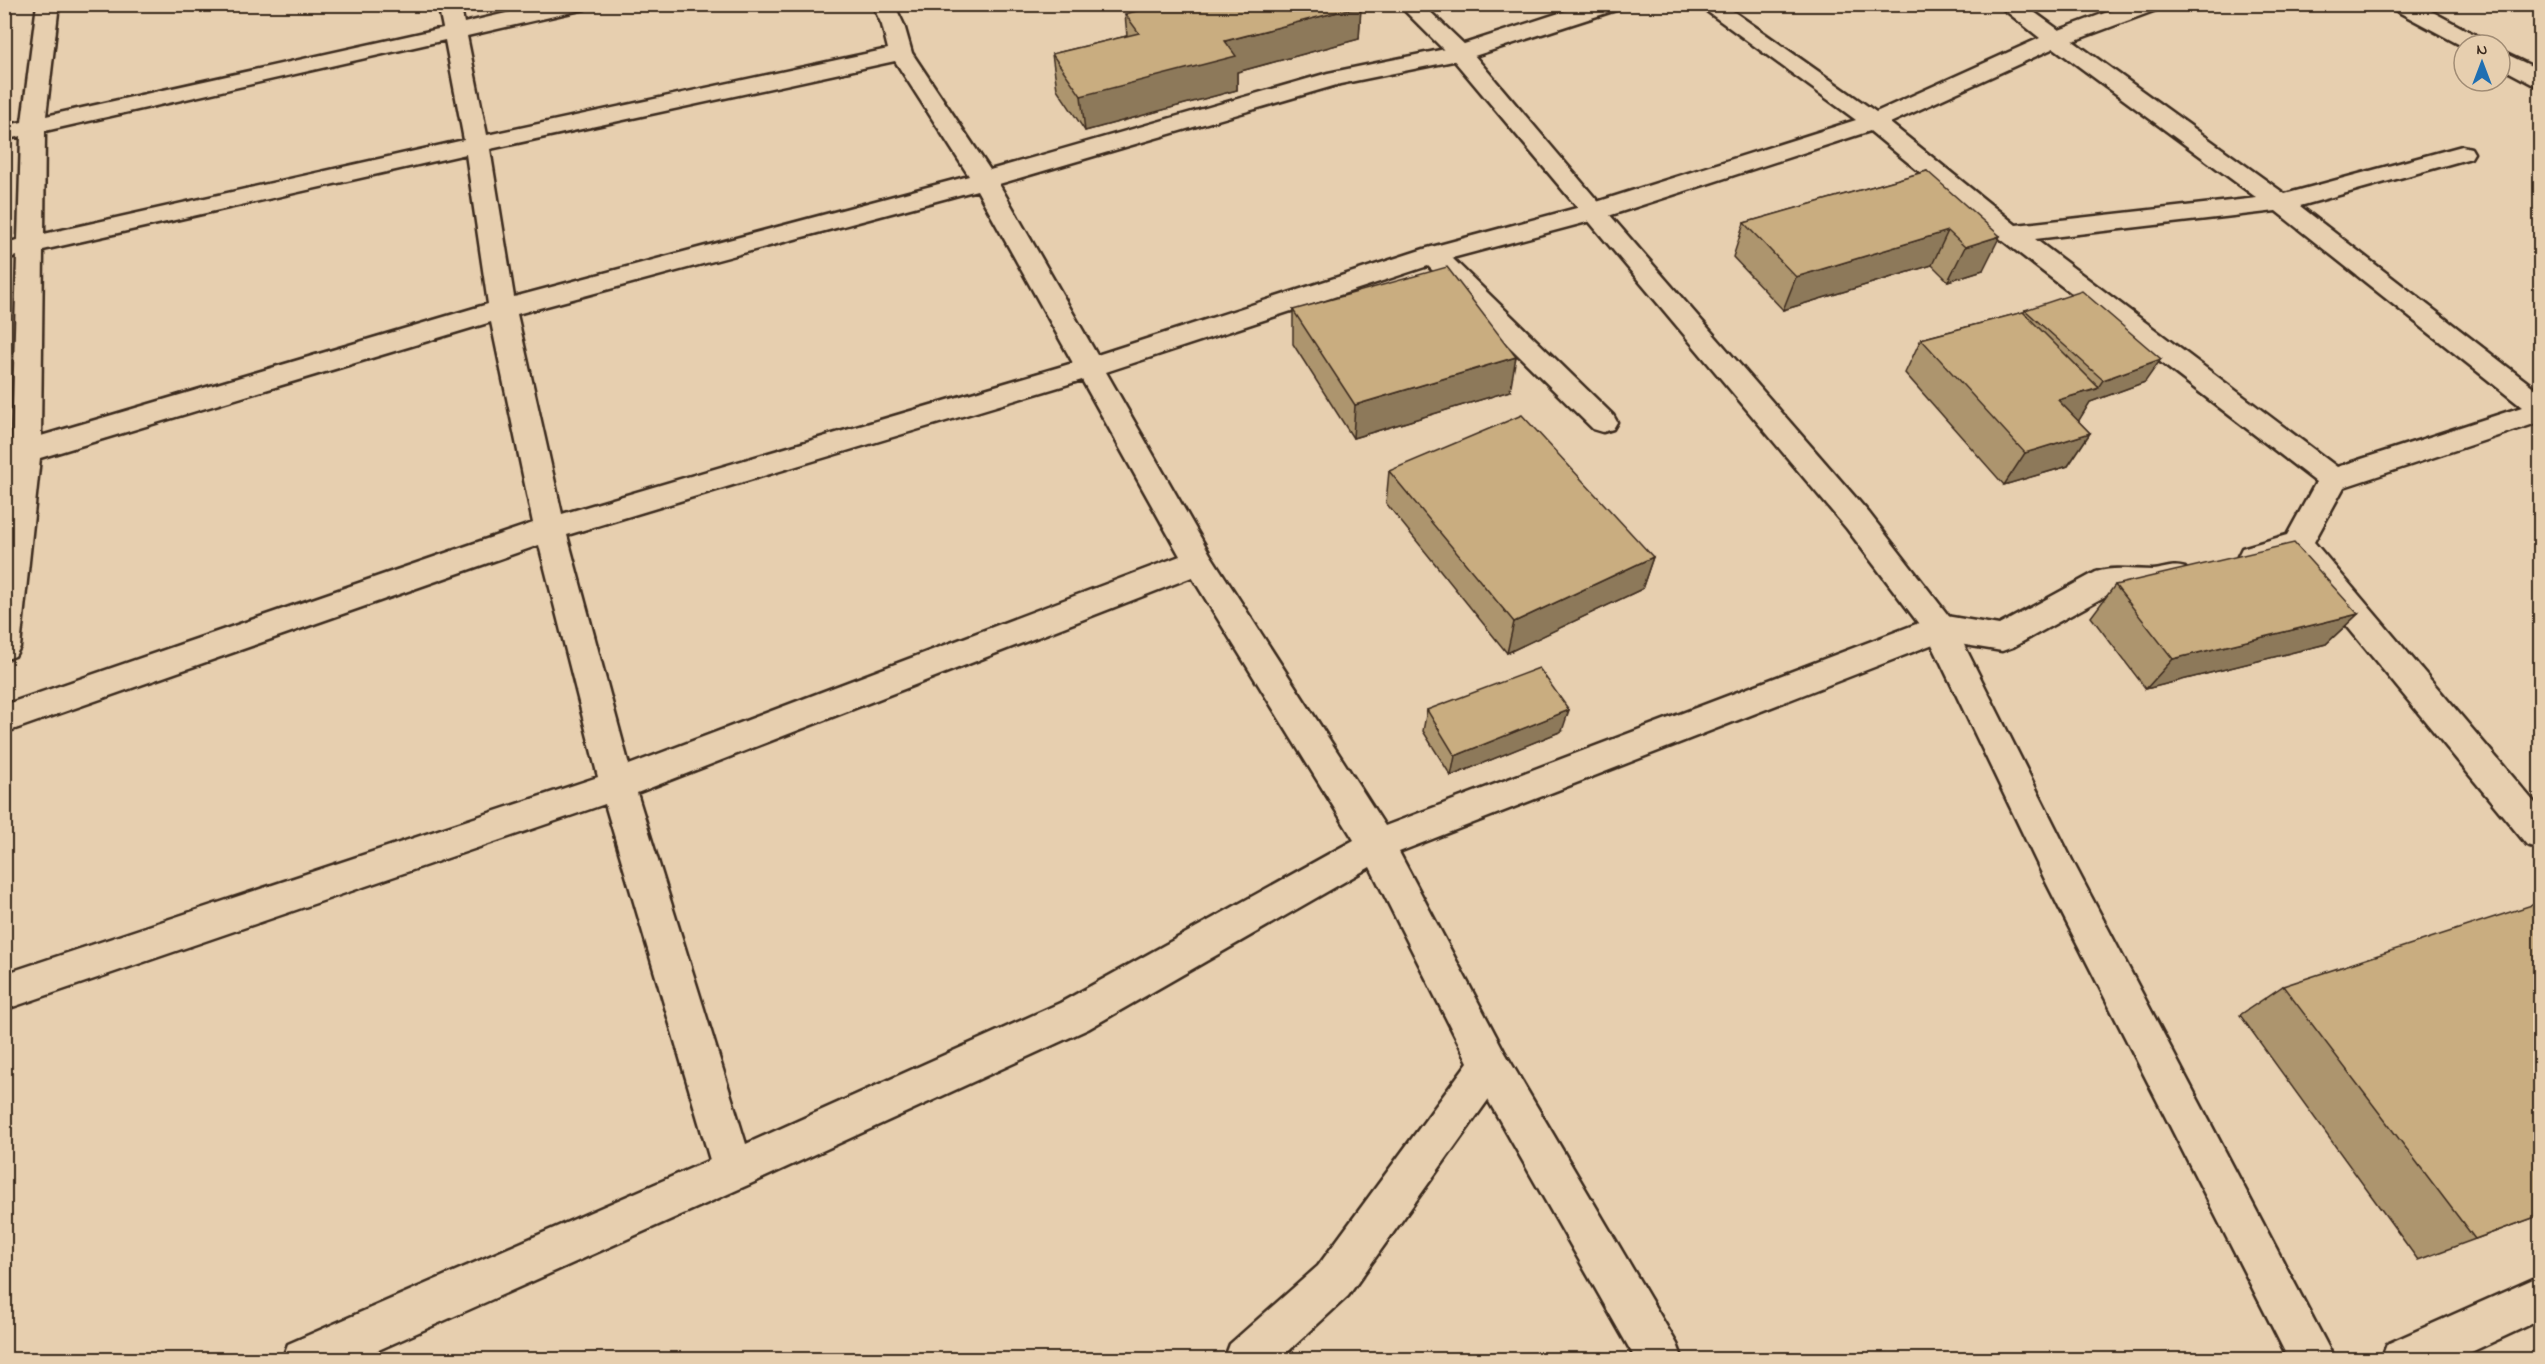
<svg xmlns="http://www.w3.org/2000/svg" width="2545" height="1364" viewBox="0 0 2545 1364" font-family="'Indie Flower',sans-serif">
  <rect width="100%" height="100%" fill="#e7cfaf"/>
  <filter id="ink" filterUnits="userSpaceOnUse"><feTurbulence type="fractalNoise" baseFrequency=".0167" numOctaves="2"/><feDisplacementMap in="SourceGraphic" scale="12" xChannelSelector="R" yChannelSelector="G"/><feConvolveMatrix kernelMatrix="1 2 1 2 8 2 1 2 1" color-interpolation-filters="sRGB"/></filter>
  <g filter="url(#ink)">
    <g fill="none" stroke-linecap="round" stroke-linejoin="round">
      <defs>
        <path id="minor" d="M 37,4 L 59,4 L 46,116 L 443,28 L 438,4 L 460,4 L 464,23 L 545,4 L 588,4 L 585,9 L 467,36 L 487,135 L 888,49 L 882,25 L 872,4 L 894,4 L 904,25 L 912,53 L 990,170 L 1328,73 L 1455,47 L 1587,4 L 1622,4 L 1619,9 L 1468,58 L 1340,84 L 999,184 L 1097,355 L 1424,249 L 1584,206 L 1856,120 L 1697,4 L 1723,4 L 1876,112 L 2040,38 L 1997,4 L 2023,4 L 2059,30 L 2129,4 L 2162,4 L 2159,9 L 2073,41 L 2285,194 L 2462,146 L 2471,148 L 2474,153 L 2471,158 L 2300,206 L 2540,392 L 2540,422 L 2344,487 L 2314,542 L 2540,809 L 2540,849 L 2527,845 L 2291,558 L 2253,568 L 2242,564 L 2238,556 L 2242,548 L 2287,535 L 2316,482 L 2002,240 L 1870,131 L 1602,218 L 1452,258 L 1613,415 L 1617,422 L 1613,429 L 1603,432 L 1593,429 L 1428,266 L 1106,372 L 1210,554 L 1385,826 L 1940,615 L 1999,625 L 2096,572 C 2114,566 2134,570 2153,570 C 2165,569 2172,564 2185,568 L 2190,577 L 2185,586 L 2156,594 L 2111,593 L 2013,647 L 2002,651 L 1941,641 L 1399,852 L 1504,1051 L 1677,1344 L 1683,1360 L 1636,1360 L 1488,1100 L 1348,1296 L 1279,1360 L 1224,1360 L 1230,1344 L 1318,1266 L 1468,1062 L 1370,867 L 1088,1029 L 748,1185 L 356,1360 L 282,1360 L 288,1344 L 710,1160 L 605,804 L 4,1010 L 4,974 L 598,777 L 539,545 L 4,733 L 4,705 L 533,523 L 491,322 L 40,458 L 20,647 L 15,656 L 4,660 L 4,509 L 10,467 L 4,469 L 4,447 L 12,445 L 17,256 L 4,259 L 4,243 L 18,240 L 21,136 L 4,140 L 4,126 L 22,122 ZM 445,40 L 464,140 L 44,234 L 45,131 ZM 2054,48 L 2257,198 L 2016,225 L 1890,123 ZM 895,61 L 969,176 L 514,297 L 490,149 ZM 466,154 L 488,304 L 41,436 L 43,250 ZM 977,190 L 1073,363 L 562,514 L 517,314 ZM 2276,211 L 2522,407 L 2337,467 L 2035,239 ZM 1082,380 L 1180,556 L 629,765 L 567,535 ZM 1192,577 L 1354,840 L 1060,1003 L 746,1144 L 637,793 Z
          M 2390,4 L 2418,4 L 2485,40 L 2488,45 L 2464,45 L 2464,47 L 2393,9 Z
          M 2500,51 L 2540,70 L 2540,86 L 2532,84 L 2500,67 Z
          M 2540,1276 L 2540,1320 L 2454,1360 L 2381,1360 L 2387,1344 Z"/>
        <path id="major" d="M 1398,4 L 1422,4 L 1468,48 L 1602,206 L 1869,513 L 1951,619 L 2073,862 L 2335,1360 L 2289,1360 L 2047,884 L 1928,636 L 1847,529 L 1452,58 Z"/>
      </defs>
      <use href="#minor" stroke="#3b2a1e" stroke-width="5"/>
      <use href="#major" stroke="#3b2a1e" stroke-width="5"/>
      <use href="#minor" fill="#e7cfaf" fill-rule="evenodd"/>
      <use href="#major" fill="#e7cfaf" fill-rule="evenodd"/>
    </g>
    <path fill="#ad956e" stroke="#3b2a1e" stroke-width="1.5" d="M 1361,6 L 1359,39 L 1237,72 L 1237,90 L 1085,131 L 1057,89 L 1052,54 L 1127,36 L 1125,14 Z
      M 1927,171 L 1983,270 L 1948,281 L 1932,265 L 1783,310 L 1733,257 L 1744,223 Z
      M 1293,310 L 1510,391 L 1353,438 L 1293,344 Z
      M 2025,310 L 2145,382 L 2090,402 L 2078,421 L 2090,433 L 2068,466 L 2004,485 L 1905,373 L 1921,339 L 2024,312 Z
      M 1389,471 L 1653,557 L 1642,589 L 1507,653 L 1386,503 Z
      M 2115,585 L 2358,614 L 2326,644 L 2146,689 L 2091,617 Z
      M 1427,710 L 1562,731 L 1451,776 L 1423,731 Z
      M 2283,986 L 2541,1215 L 2418,1260 L 2240,1015 Z"/>
    <path fill="#8d795a" stroke="#3b2a1e" stroke-width="1.5" d="M 1361,6 L 1359,39 L 1237,72 L 1237,90 L 1085,131 L 1081,96 L 1225,41 Z
      M 1948,231 L 1932,265 L 1783,310 L 1796,277 Z
      M 2000,236 L 1983,270 L 1948,281 L 1965,247 Z
      M 1516,357 L 1510,391 L 1353,438 L 1355,405 Z
      M 2161,359 L 2145,382 L 2090,402 L 2078,422 L 2058,400 L 2097,389 L 2103,380 Z
      M 2090,433 L 2068,466 L 2004,485 L 2025,453 Z
      M 1653,557 L 1642,589 L 1507,653 L 1514,622 Z
      M 2358,614 L 2326,644 L 2146,689 L 2173,659 Z
      M 1569,710 L 1562,731 L 1451,776 L 1455,756 Z"/>
    <path fill="#c9ad80" stroke="#3b2a1e" stroke-width="1.5" d="M 1164,4 L 1360,4 L 1361,6 L 1225,41 L 1236,56 L 1081,96 L 1052,54 L 1139,33 L 1125,14 Z
      M 1927,171 L 2000,236 L 1965,247 L 1948,231 L 1796,277 L 1744,223 Z
      M 1447,267 L 1516,357 L 1355,405 L 1293,310 Z
      M 2082,291 L 2161,359 L 2103,380 L 2025,310 Z
      M 2023,312 L 2099,388 L 2058,400 L 2090,433 L 2025,453 L 1921,339 Z
      M 1522,415 L 1653,557 L 1514,622 L 1389,471 Z
      M 2294,543 L 2358,614 L 2173,659 L 2115,585 Z
      M 1539,668 L 1569,710 L 1455,756 L 1427,710 Z
      M 2541,902 L 2541,1215 L 2475,1239 L 2283,986 Z"/>
  </g>
  <rect width="2545" height="1364" fill="none" stroke="#e7cfaf" stroke-width="24"/>
  <rect x="12" y="12" width="2521" height="1340" fill="none" stroke="#3b2a1e" stroke-width="2" filter="url(#ink)"/>
  <g transform="translate(2482 63)"><circle r="28" fill="#e7cfaf" stroke="#a28d75" stroke-width="1.5"/>
  <path d="M0-4.5L10 22L0 15L-10 22Z" fill="#1f6fb2"/>
  <text y="-9" font-size="16" font-weight="bold" text-anchor="middle" fill="#3b2a1e">N</text>
  </g>
</svg>
